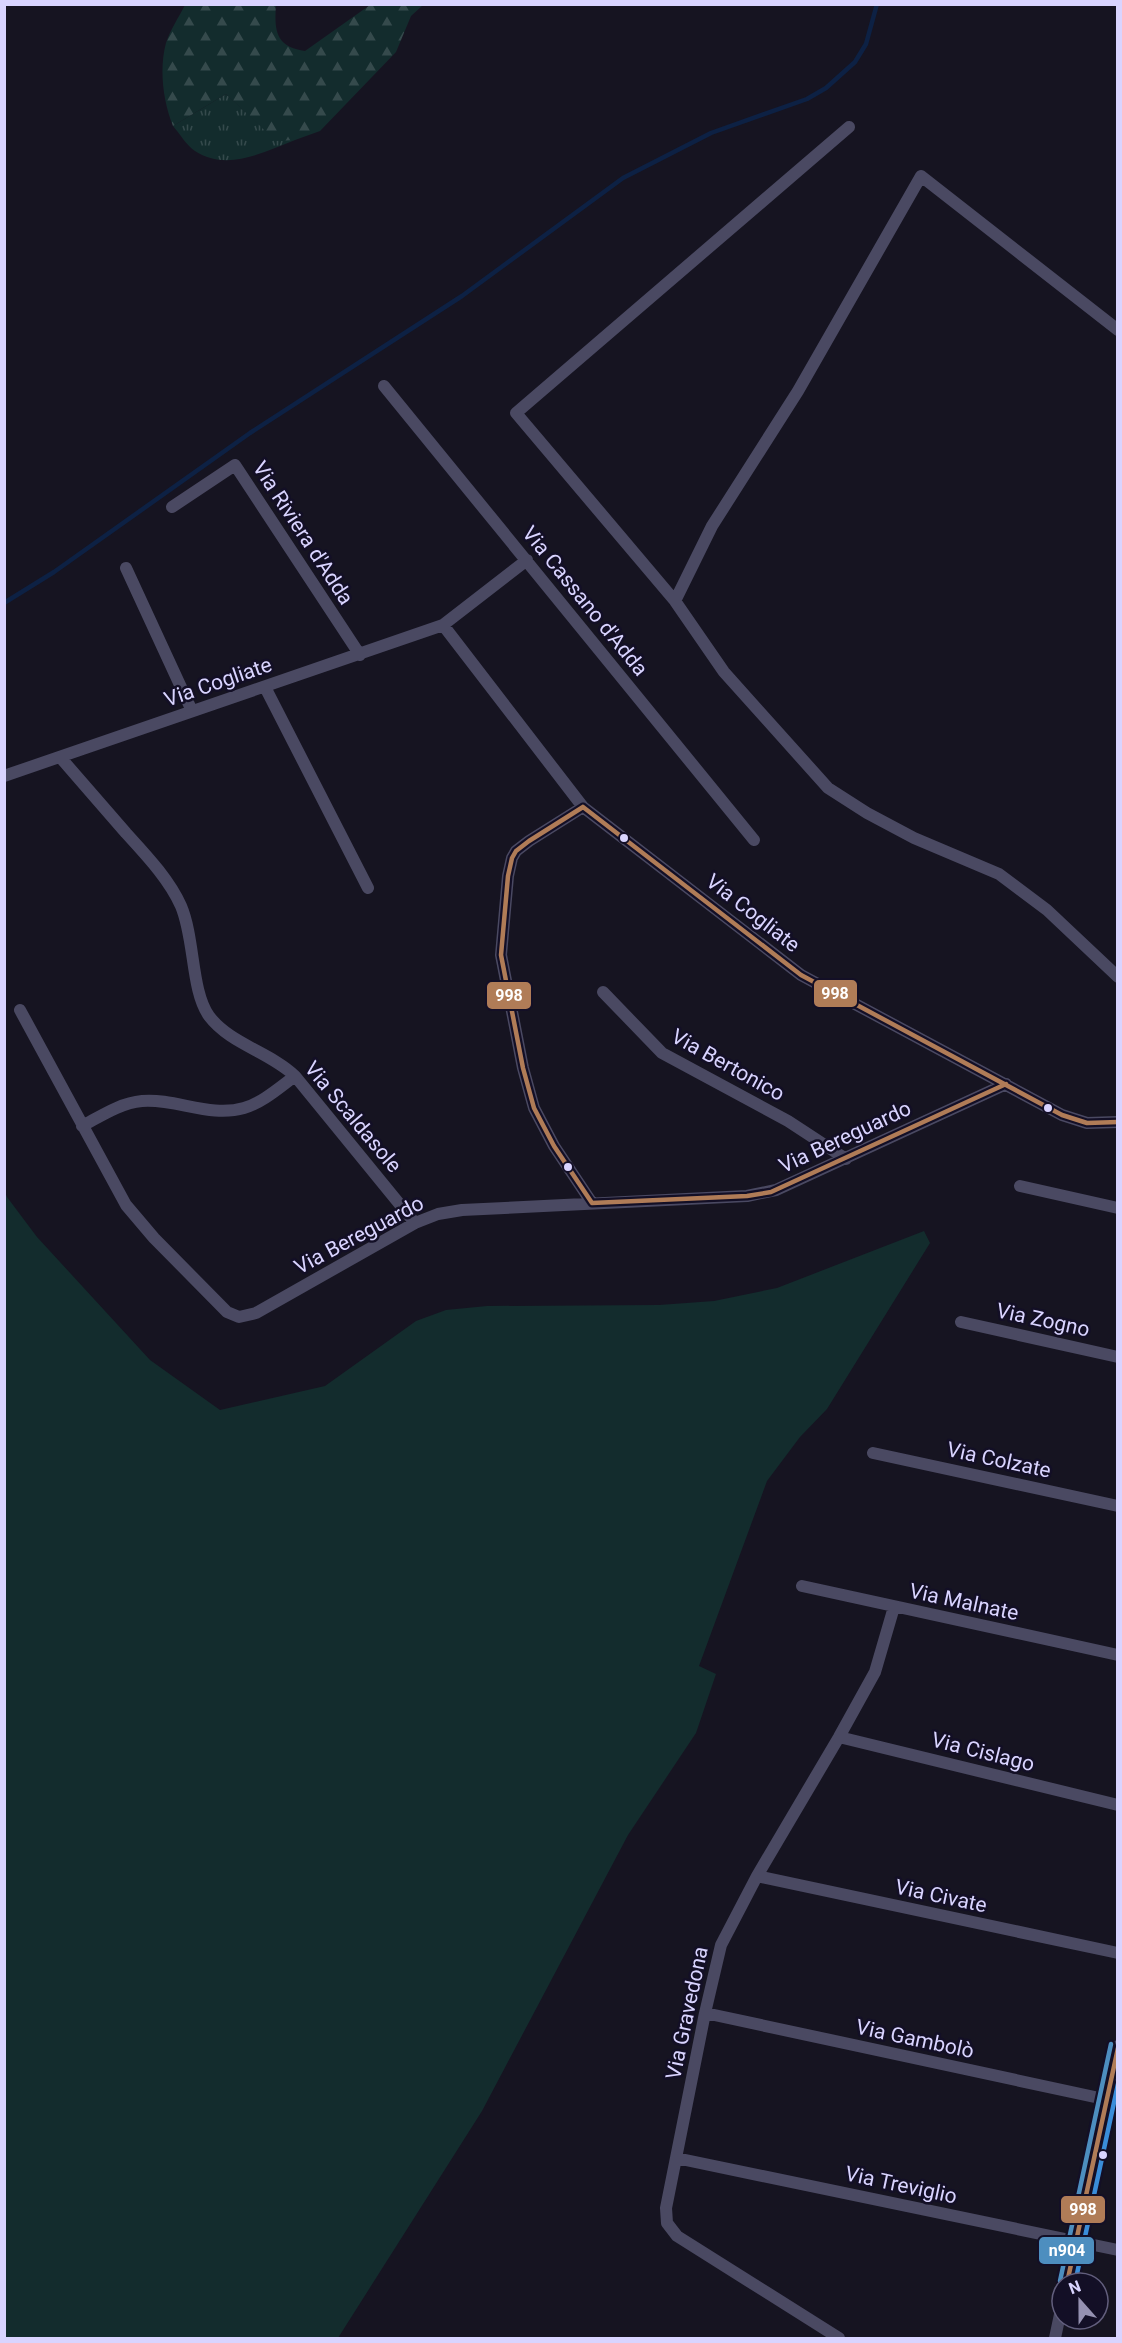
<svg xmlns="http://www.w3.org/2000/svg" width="1122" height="2343" viewBox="0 0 1122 2343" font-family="Roboto,sans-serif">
  <defs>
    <pattern id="grass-tufts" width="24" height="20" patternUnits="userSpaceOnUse" patternTransform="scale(1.5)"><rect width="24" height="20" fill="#132c2d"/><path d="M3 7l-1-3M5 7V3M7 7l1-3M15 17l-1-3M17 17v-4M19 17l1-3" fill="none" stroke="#354a4c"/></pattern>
    <pattern id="forest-firs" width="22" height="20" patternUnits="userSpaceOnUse" patternTransform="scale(1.5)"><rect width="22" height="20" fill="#132c2d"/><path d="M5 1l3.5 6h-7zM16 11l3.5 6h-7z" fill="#354a4c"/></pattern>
  </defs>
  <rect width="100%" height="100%" fill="#161421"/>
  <path fill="url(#grass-tufts)" d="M 226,94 L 276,140 L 295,140 C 264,152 227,172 195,151 C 187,146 180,134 173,126 Z"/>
  <path fill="url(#forest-firs)" d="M 185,5 L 276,5 C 274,31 276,47 305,51 L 370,5 L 423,5 L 411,16 L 396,52 L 320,131 L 295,140 L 276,141 L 226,94 L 173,126 C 163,101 159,69 166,43 C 170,30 179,17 185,5 Z"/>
  <path fill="#132c2d" d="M 4,1190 L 7,1197 L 37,1237 L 150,1360 L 220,1410 L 325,1386 L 416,1321 L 446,1310 L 487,1306 L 659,1305 L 714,1301 L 777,1288 L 924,1231 L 930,1243 L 827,1409 L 800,1437 L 767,1481 L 699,1666 L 716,1674 L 696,1733 L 628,1835 L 482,2111 L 338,2338 L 5,2338 Z"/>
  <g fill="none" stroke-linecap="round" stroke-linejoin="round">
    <path stroke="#0d2144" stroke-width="4.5" d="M 4,603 L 54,572 L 250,433 L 462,296 L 623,178 L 711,133 L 807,99 L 826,88 L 855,62 L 866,44 L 877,4"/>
    <path stroke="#4a4962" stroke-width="12" d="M 849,127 L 516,413 L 675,601 L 724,672 L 828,788 L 867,813 L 914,838 L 999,874 L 1047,910 L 1118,977
      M 384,386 L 754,840
      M 172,507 L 235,465 L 360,655
      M 126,568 L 192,711
      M 675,601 L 712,526 L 798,391 L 921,176 L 1118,330
      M 443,625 L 583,807 L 801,975 L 1062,1115 L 1087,1123 L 1118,1122
      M 265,687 L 368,888
      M 60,757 C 82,782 104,808 126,833 C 146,855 169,879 181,906 C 195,939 191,991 209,1016 C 230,1044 270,1052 295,1076 L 415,1223
      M 4,776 L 443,625 L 527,560
      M 583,807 L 529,841 L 516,851 L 512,858 L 508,876 L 501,955 L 523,1068 L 534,1108 L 554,1146 L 592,1203
      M 603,992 L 662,1053 L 788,1121 L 846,1159
      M 20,1010 L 126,1205 L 154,1238 L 227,1312 L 239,1317 L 256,1313 L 415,1223 L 438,1214 L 462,1210 L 747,1196 L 776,1190 L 1006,1084
      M 82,1126 C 101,1116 120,1103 142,1101 C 176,1098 210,1118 244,1108 C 262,1103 280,1087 295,1076
      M 1020,1186 L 1118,1208
      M 961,1322 L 1118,1357
      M 873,1453 L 1118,1506
      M 802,1586 L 1118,1655
      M 839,1737 L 1118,1805
      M 757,1876 L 1118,1953
      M 705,2013 L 1118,2102
      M 676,2158 L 1118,2250
      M 1067,2283 L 1118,2046
      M 839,2338 L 677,2236 L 667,2223 L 666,2208 L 705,2013 L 721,1945 L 757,1876 L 839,1737 L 875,1672 L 894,1607
      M 1055,2338 L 1062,2305"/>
    <defs>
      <path id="bus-1" d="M 583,807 L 801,975 L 1062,1115 L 1087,1123 L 1118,1122
        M 583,807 L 529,841 L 516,851 L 512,858 L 508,876 L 501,955 L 523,1068 L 534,1108 L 554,1146 L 592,1203
        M 592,1203 L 747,1196 L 771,1192 L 1006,1084
        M 1067,2283 L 1118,2048"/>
      <path id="bus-2" d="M 1075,2283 L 1118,2084"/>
      <path id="bus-3" d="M 1060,2281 L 1111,2044"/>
    </defs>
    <use href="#bus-1" stroke="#130f26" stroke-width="9"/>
    <use href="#bus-2" stroke="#130f26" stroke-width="9"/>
    <use href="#bus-3" stroke="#130f26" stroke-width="9"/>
    <use href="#bus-1" stroke="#b07c57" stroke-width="4.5"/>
    <use href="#bus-2" stroke="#3a8dd9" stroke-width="4.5"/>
    <use href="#bus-3" stroke="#4d8ebf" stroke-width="4.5"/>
  </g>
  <g fill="#d9d4ff" stroke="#130f26" stroke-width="2">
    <circle cx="624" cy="838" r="5"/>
    <circle cx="1048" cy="1108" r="5"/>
    <circle cx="568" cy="1167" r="5"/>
    <circle cx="1103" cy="2155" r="5"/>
  </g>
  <g text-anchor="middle" stroke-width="5" stroke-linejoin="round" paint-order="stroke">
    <g font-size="21" fill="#d9d4ff" stroke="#130f26">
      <text transform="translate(303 533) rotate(57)" y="7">Via Riviera d'Adda</text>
      <text transform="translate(585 601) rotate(51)" y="7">Via Cassano d'Adda</text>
      <text transform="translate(218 682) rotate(-19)" y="7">Via Cogliate</text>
      <text transform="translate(753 913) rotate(38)" y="7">Via Cogliate</text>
      <text transform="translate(728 1065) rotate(29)" y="7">Via Bertonico</text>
      <text transform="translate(353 1117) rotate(50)" y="7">Via Scaldasole</text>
      <text transform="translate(845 1137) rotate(-25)" y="7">Via Bereguardo</text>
      <text transform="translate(359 1235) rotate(-28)" y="7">Via Bereguardo</text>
      <text transform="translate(1043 1320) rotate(12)" y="7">Via Zogno</text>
      <text transform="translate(999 1460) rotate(12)" y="7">Via Colzate</text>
      <text transform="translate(964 1602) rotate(12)" y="7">Via Malnate</text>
      <text transform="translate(983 1752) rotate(14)" y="7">Via Cislago</text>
      <text transform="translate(941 1896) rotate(12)" y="7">Via Civate</text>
      <text transform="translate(687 2013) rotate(-78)" y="7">Via Gravedona</text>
      <text transform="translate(915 2039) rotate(12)" y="7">Via Gambolò</text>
      <text transform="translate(901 2185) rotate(12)" y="7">Via Treviglio</text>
    </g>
  </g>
  <g stroke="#130f26" stroke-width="2">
    <rect x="813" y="979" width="45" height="29" rx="6" fill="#b07c57"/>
    <rect x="486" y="981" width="46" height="29" rx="6" fill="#b07c57"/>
    <rect x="1060" y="2195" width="46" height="29" rx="6" fill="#b07c57"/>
    <rect x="1038" y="2236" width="57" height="29" rx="6" fill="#4d8ebf"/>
  </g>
  <g font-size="16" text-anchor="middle" font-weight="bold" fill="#fff">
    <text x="835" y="999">998</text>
    <text x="509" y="1001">998</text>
    <text x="1083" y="2215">998</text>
    <text x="1067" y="2256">n904</text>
  </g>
  <rect width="1122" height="2343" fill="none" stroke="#d9d4ff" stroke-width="12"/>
  <g transform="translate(1080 2301) rotate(339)"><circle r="28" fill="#130f26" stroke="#625e7d" stroke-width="1.5"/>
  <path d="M0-4.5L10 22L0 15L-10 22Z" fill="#9591b1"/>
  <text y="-9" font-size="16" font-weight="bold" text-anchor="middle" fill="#d9d4ff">N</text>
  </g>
</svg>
